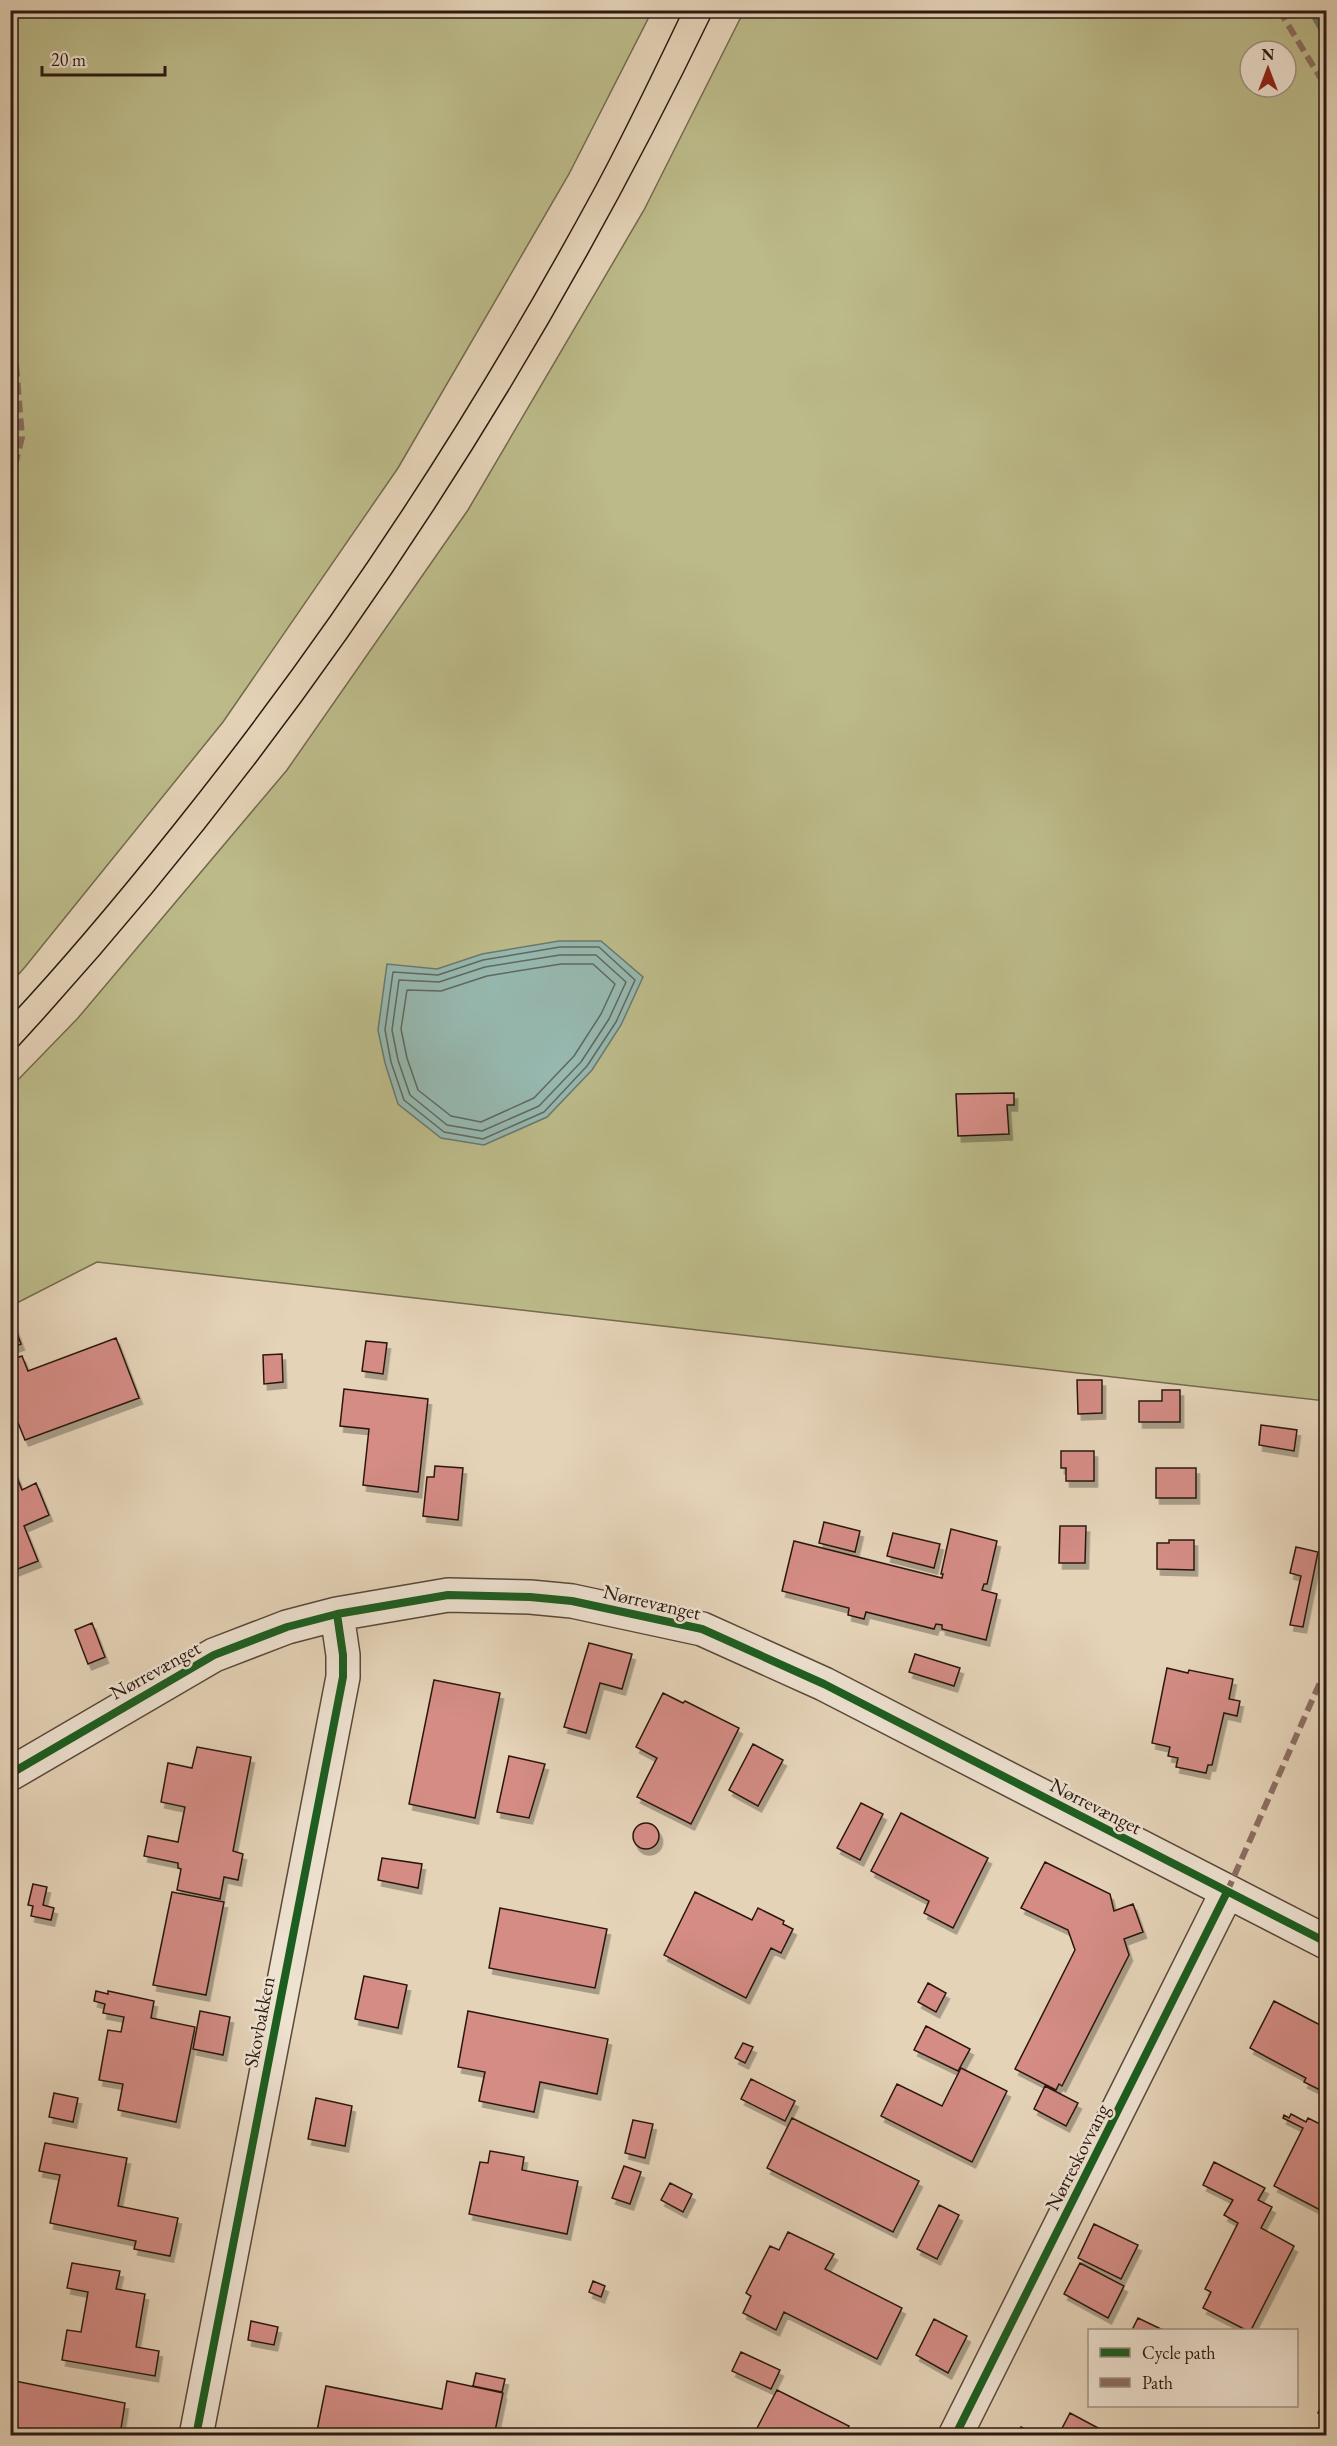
<svg xmlns="http://www.w3.org/2000/svg" width="1337" height="2446" viewBox="0 0 1337 2446" font-family="'EB Garamond',serif">
  <defs>
    <filter id="shadow"><feDropShadow dx="3.5" dy="6" stdDeviation="0" flood-color="#0004"/></filter>
  </defs>
  <rect width="100%" height="100%" fill="#e5d3b8"/>
  <filter id="stains"><feTurbulence type="fractalNoise" baseFrequency=".00333" numOctaves="4"/><feColorMatrix values="0 0 0 0 .2 0 0 0 0 .09 0 0 0 0 .02 0 0 0 .5 -.17"/></filter>
  <radialGradient id="worn" r=".72"><stop offset=".6" stop-color="#630" stop-opacity="0"/><stop offset="1" stop-color="#630" stop-opacity=".3"/></radialGradient>
  <path fill="#bcba89" stroke="#736a4c" stroke-width="1.5" fill-rule="evenodd" d="M 11,10 L 652,11 L 569,174 L 398,468 L 223,722 L 25,967 L 11,983 Z
    M 744,11 L 1326,11 L 1326,1401 L 97,1262 L 11,1306 L 11,1087 L 78,1018 L 287,770 L 468,510 L 644,210 ZM 1250,51 L 1286,51 L 1286,87 L 1250,87 Z"/>
  <path fill="#96b8af" stroke="#6b786f" stroke-width="1.5" d="M 559,941 L 601,941 L 643,977 L 621,1025 L 592,1070 L 547,1117 L 484,1145 L 441,1138 L 398,1104 L 385,1063 L 378,1030 L 387,964 L 437,969 L 482,954 Z"/>
  <g fill="none" stroke-linecap="round" stroke-linejoin="round">
    <path stroke="#606860" stroke-width="1.5" d="M 560,947 L 599,947 L 635,980 L 616,1022 L 587,1066 L 544,1112 L 483,1139 L 444,1132 L 404,1100 L 391,1062 L 385,1030 L 393,972 L 438,975 L 483,960 Z
      M 560,955 L 596,955 L 626,982 L 609,1019 L 581,1062 L 539,1106 L 482,1131 L 447,1125 L 410,1095 L 398,1060 L 392,1030 L 399,980 L 439,982 L 485,967 Z
      M 561,964 L 593,964 L 615,984 L 601,1014 L 574,1056 L 534,1098 L 481,1122 L 451,1116 L 418,1090 L 407,1058 L 401,1029 L 407,990 L 441,991 L 487,976 Z"/>
    <path stroke="#6b786f" stroke-width="12" d="M 1314,10 L 1326,31"/>
  </g>
  <path fill="#d48c85" stroke="#2a1910" stroke-width="1.5" filter="url(#shadow)" d="M 1014,1093 L 1014,1105 L 1007,1105 L 1009,1134 L 958,1136 L 956,1094 Z
    M 11,1317 L 21,1344 L 10,1348 L 10,1317 Z
    M 116,1338 L 139,1398 L 25,1440 L 10,1403 L 10,1375 L 15,1374 L 10,1360 L 22,1356 L 28,1371 Z
    M 366,1341 L 387,1343 L 383,1374 L 362,1371 Z
    M 282,1354 L 283,1382 L 264,1384 L 263,1355 Z
    M 1077,1380 L 1102,1380 L 1102,1413 L 1078,1414 Z
    M 344,1389 L 428,1399 L 418,1492 L 363,1485 L 369,1429 L 340,1426 Z
    M 1162,1390 L 1180,1390 L 1180,1422 L 1139,1422 L 1139,1401 L 1162,1401 Z
    M 1261,1425 L 1297,1430 L 1294,1451 L 1259,1445 Z
    M 1061,1451 L 1094,1451 L 1094,1481 L 1066,1481 L 1066,1468 L 1061,1468 Z
    M 10,1460 L 22,1490 L 36,1483 L 49,1515 L 24,1526 L 38,1561 L 10,1572 Z
    M 435,1466 L 463,1468 L 458,1520 L 423,1516 L 427,1477 L 434,1477 Z
    M 1156,1468 L 1196,1468 L 1196,1498 L 1156,1498 Z
    M 824,1522 L 860,1531 L 855,1552 L 819,1543 Z
    M 1060,1526 L 1086,1526 L 1085,1563 L 1059,1563 Z
    M 951,1529 L 997,1541 L 987,1584 L 984,1584 L 982,1590 L 997,1594 L 986,1640 L 942,1629 L 942,1625 L 936,1624 L 934,1629 L 866,1612 L 864,1619 L 848,1615 L 849,1608 L 782,1591 L 794,1541 L 942,1578 L 943,1574 L 941,1574 Z
    M 893,1533 L 940,1544 L 934,1568 L 887,1556 Z
    M 1169,1540 L 1194,1540 L 1194,1570 L 1157,1569 L 1157,1543 L 1169,1543 Z
    M 1296,1547 L 1318,1552 L 1303,1627 L 1290,1625 L 1301,1576 L 1290,1573 Z
    M 92,1623 L 105,1657 L 88,1664 L 75,1630 Z
    M 589,1643 L 632,1654 L 622,1689 L 600,1683 L 586,1733 L 564,1727 Z
    M 915,1654 L 960,1668 L 954,1686 L 909,1672 Z
    M 1167,1668 L 1188,1673 L 1189,1670 L 1233,1679 L 1229,1699 L 1240,1701 L 1237,1716 L 1224,1713 L 1212,1765 L 1208,1765 L 1206,1773 L 1176,1767 L 1178,1758 L 1168,1756 L 1170,1747 L 1152,1743 Z
    M 434,1680 L 500,1693 L 475,1818 L 409,1804 Z
    M 663,1693 L 683,1703 L 685,1701 L 739,1728 L 691,1824 L 637,1797 L 657,1758 L 636,1747 Z
    M 753,1744 L 783,1760 L 758,1806 L 729,1790 Z
    M 197,1747 L 251,1757 L 233,1851 L 243,1854 L 238,1880 L 224,1877 L 220,1899 L 177,1890 L 181,1869 L 178,1868 L 178,1863 L 144,1856 L 148,1836 L 178,1842 L 185,1807 L 161,1802 L 168,1763 L 192,1768 Z
    M 509,1756 L 545,1764 L 529,1818 L 497,1812 Z
    M 861,1803 L 883,1814 L 860,1860 L 837,1848 Z
    M 901,1813 L 988,1858 L 953,1928 L 924,1913 L 929,1901 L 871,1871 Z
    M633 1836a13 13 0 1 1 26 0a13 13 0 1 1-26 0Z
    M 382,1858 L 422,1864 L 418,1888 L 378,1880 Z
    M 1045,1862 L 1110,1894 L 1114,1911 L 1133,1904 L 1143,1932 L 1124,1939 L 1129,1955 L 1062,2086 L 1059,2084 L 1056,2090 L 1015,2069 L 1075,1950 L 1068,1930 L 1021,1908 Z
    M 33,1884 L 47,1887 L 43,1905 L 54,1908 L 51,1920 L 31,1916 L 33,1906 L 28,1905 Z
    M 172,1892 L 224,1902 L 206,1995 L 153,1985 Z
    M 695,1892 L 752,1920 L 758,1908 L 784,1921 L 783,1924 L 793,1929 L 781,1953 L 771,1948 L 746,1998 L 664,1955 Z
    M 500,1908 L 607,1929 L 595,1988 L 489,1968 Z
    M 364,1976 L 407,1985 L 398,2028 L 355,2019 Z
    M 928,1983 L 946,1993 L 936,2012 L 918,2002 Z
    M 96,1991 L 108,1994 L 108,1991 L 154,2001 L 151,2018 L 195,2027 L 176,2122 L 118,2110 L 123,2084 L 99,2080 L 108,2030 L 121,2032 L 124,2017 L 103,2013 L 105,2004 L 94,2001 Z
    M 1274,2001 L 1326,2028 L 1326,2093 L 1304,2082 L 1306,2078 L 1250,2048 Z
    M 200,2011 L 230,2017 L 223,2055 L 193,2049 Z
    M 468,2011 L 608,2039 L 597,2094 L 540,2082 L 534,2112 L 479,2101 L 485,2072 L 458,2067 Z
    M 926,2026 L 970,2049 L 958,2071 L 914,2050 Z
    M 743,2043 L 753,2047 L 745,2063 L 735,2058 Z
    M 961,2068 L 1007,2091 L 972,2162 L 881,2116 L 897,2084 L 942,2106 Z
    M 751,2079 L 795,2101 L 785,2121 L 741,2099 Z
    M 1045,2086 L 1078,2103 L 1066,2126 L 1034,2109 Z
    M 54,2093 L 78,2098 L 73,2122 L 49,2117 Z
    M 316,2098 L 352,2106 L 345,2146 L 308,2139 Z
    M 1291,2114 L 1306,2122 L 1308,2118 L 1326,2127 L 1326,2213 L 1274,2186 L 1303,2128 L 1283,2118 L 1284,2115 L 1289,2118 Z
    M 792,2118 L 919,2181 L 893,2232 L 767,2168 Z
    M 633,2120 L 653,2124 L 645,2158 L 625,2153 Z
    M 45,2143 L 127,2158 L 118,2206 L 178,2218 L 170,2256 L 134,2249 L 136,2241 L 50,2223 L 60,2175 L 39,2171 Z
    M 490,2151 L 524,2157 L 522,2170 L 578,2181 L 567,2234 L 469,2214 L 480,2162 L 488,2163 Z
    M 1214,2162 L 1265,2188 L 1258,2200 L 1272,2207 L 1261,2228 L 1294,2246 L 1251,2330 L 1246,2330 L 1203,2308 L 1211,2292 L 1205,2289 L 1238,2223 L 1224,2215 L 1233,2200 L 1203,2185 Z
    M 624,2166 L 641,2172 L 630,2204 L 612,2198 Z
    M 670,2183 L 692,2194 L 683,2212 L 661,2200 Z
    M 939,2205 L 959,2215 L 937,2259 L 917,2249 Z
    M 1094,2224 L 1138,2245 L 1121,2279 L 1078,2258 Z
    M 788,2232 L 834,2254 L 825,2269 L 902,2308 L 877,2359 L 784,2312 L 776,2330 L 743,2313 L 751,2296 L 746,2293 L 770,2246 L 779,2250 Z
    M 72,2263 L 120,2271 L 116,2289 L 145,2294 L 136,2347 L 159,2351 L 155,2376 L 62,2360 L 67,2330 L 81,2332 L 88,2292 L 67,2288 Z
    M 1080,2263 L 1124,2286 L 1108,2318 L 1064,2294 Z
    M 593,2281 L 605,2286 L 601,2297 L 589,2292 Z
    M 1138,2318 L 1163,2330 L 1132,2330 Z
    M 934,2319 L 967,2336 L 948,2373 L 916,2355 Z
    M 251,2321 L 278,2327 L 274,2345 L 248,2340 Z
    M 741,2352 L 780,2370 L 771,2389 L 732,2371 Z
    M 476,2373 L 505,2379 L 502,2392 L 473,2386 Z
    M 10,2380 L 125,2403 L 120,2435 L 124,2436 L 10,2436 Z
    M 447,2381 L 503,2393 L 494,2436 L 472,2433 L 471,2436 L 316,2436 L 326,2386 L 442,2409 Z
    M 777,2390 L 849,2426 L 844,2436 L 762,2436 L 755,2432 Z
    M 1326,2396 L 1326,2417 L 1318,2413 Z
    M 1070,2413 L 1113,2436 L 1058,2436 Z
    M 1021,2427 L 1037,2436 L 1017,2436 Z"/>
  <g fill="none" stroke-linecap="round" stroke-linejoin="round">
    <defs>
      <path id="minor" d="M 10,1774 L 214,1655 L 287,1627 L 337,1614 L 448,1595 L 530,1597 L 572,1601 L 702,1629 L 824,1684 L 1326,1942
        M 196,2436 L 343,1677 L 343,1655 L 337,1614
        M 955,2436 L 1227,1892"/>
    </defs>
    <use href="#minor" stroke="#59483a" stroke-width="36"/>
    <use href="#minor" stroke="#eee2d1" stroke-width="33"/>
    <path stroke="#2a1910" stroke-width="1.5" d="M 10,1017 C 67,956 121,891 173,826 C 332,628 472,414 593,191 C 625,132 654,71 683,10
      M 10,1055 C 298,744 530,392 714,10"/>
    <path stroke="#8d6e63" stroke-width="6" stroke-dasharray="12 6" stroke-linecap="butt" d="M 1279,10 L 1326,87
      M 10,293 L 22,437 L 10,486
      M 1227,1892 L 1326,1669"/>
    <defs>
      <path id="cycleway" d="M 10,1774 L 214,1655 L 287,1627 L 337,1614 L 448,1595 L 530,1597 L 572,1601 L 702,1629 L 824,1684 L 1326,1942
        M 196,2436 L 343,1677 L 343,1655 L 337,1614
        M 955,2436 L 1227,1892"/>
    </defs>
    <use href="#cycleway" stroke="#eee2d1" stroke-width="11"/>
    <use href="#cycleway" stroke="#1b5e20" stroke-width="8"/>
  </g>
  <g text-anchor="middle" stroke-width="5" stroke-linejoin="round" paint-order="stroke">
    <g font-size="20" fill="#2a1910" stroke="#eee2d1">
      <text transform="translate(652 1602) rotate(13)" y="7">Nørrevænget</text>
      <text transform="translate(155 1670) rotate(-29)" y="7">Nørrevænget</text>
      <text transform="translate(1096 1806) rotate(27)" y="7">Nørrevænget</text>
      <text transform="translate(259 2022) rotate(-79)" y="7">Skovbakken</text>
      <text transform="translate(1077 2157) rotate(-63)" y="7">Nørreskovvang</text>
    </g>
  </g>
  <rect width="1337" height="2446" fill="none" stroke="#e5d3b8" stroke-width="36"/>
  <rect x="12" y="12" width="1313" height="2422" fill="none" stroke="#2a1910" stroke-width="3"/>
  <rect x="18" y="18" width="1301" height="2410" fill="none" stroke="#2a1910" stroke-width="1.5"/>
  <rect x="1088" y="2329" width="210" height="78" fill="#eee2d1" stroke="#a09284" stroke-width="1.5"/>
  <rect x="1100" y="2348" width="30" height="9" fill="#1b5e20" stroke="#a09284" stroke-width="1.5"/>
  <text x="1142" y="2359" font-size="18" fill="#2a1910">Cycle path</text>
  <rect x="1100" y="2378" width="30" height="9" fill="#8d6e63" stroke="#a09284" stroke-width="1.5"/>
  <text x="1142" y="2389" font-size="18" fill="#2a1910">Path</text>
  <g transform="translate(1268 69)"><circle r="28" fill="#eee2d1" stroke="#a09284" stroke-width="1.5"/>
  <path d="M0-4.5L10 22L0 15L-10 22Z" fill="#8f2418"/>
  <text y="-9" font-size="16" font-weight="bold" text-anchor="middle" fill="#2a1910">N</text>
  </g>
  <path d="M42 66v9h123v-9" fill="none" stroke="#2a1910" stroke-width="3"/>
  <text x="51" y="66" font-size="18" fill="#2a1910" stroke="#eee2d1" stroke-width="4.5" paint-order="stroke">20 m</text>
  <rect width="100%" height="100%" filter="url(#stains)"/>
  <rect width="100%" height="100%" fill="url(#worn)"/>
</svg>
